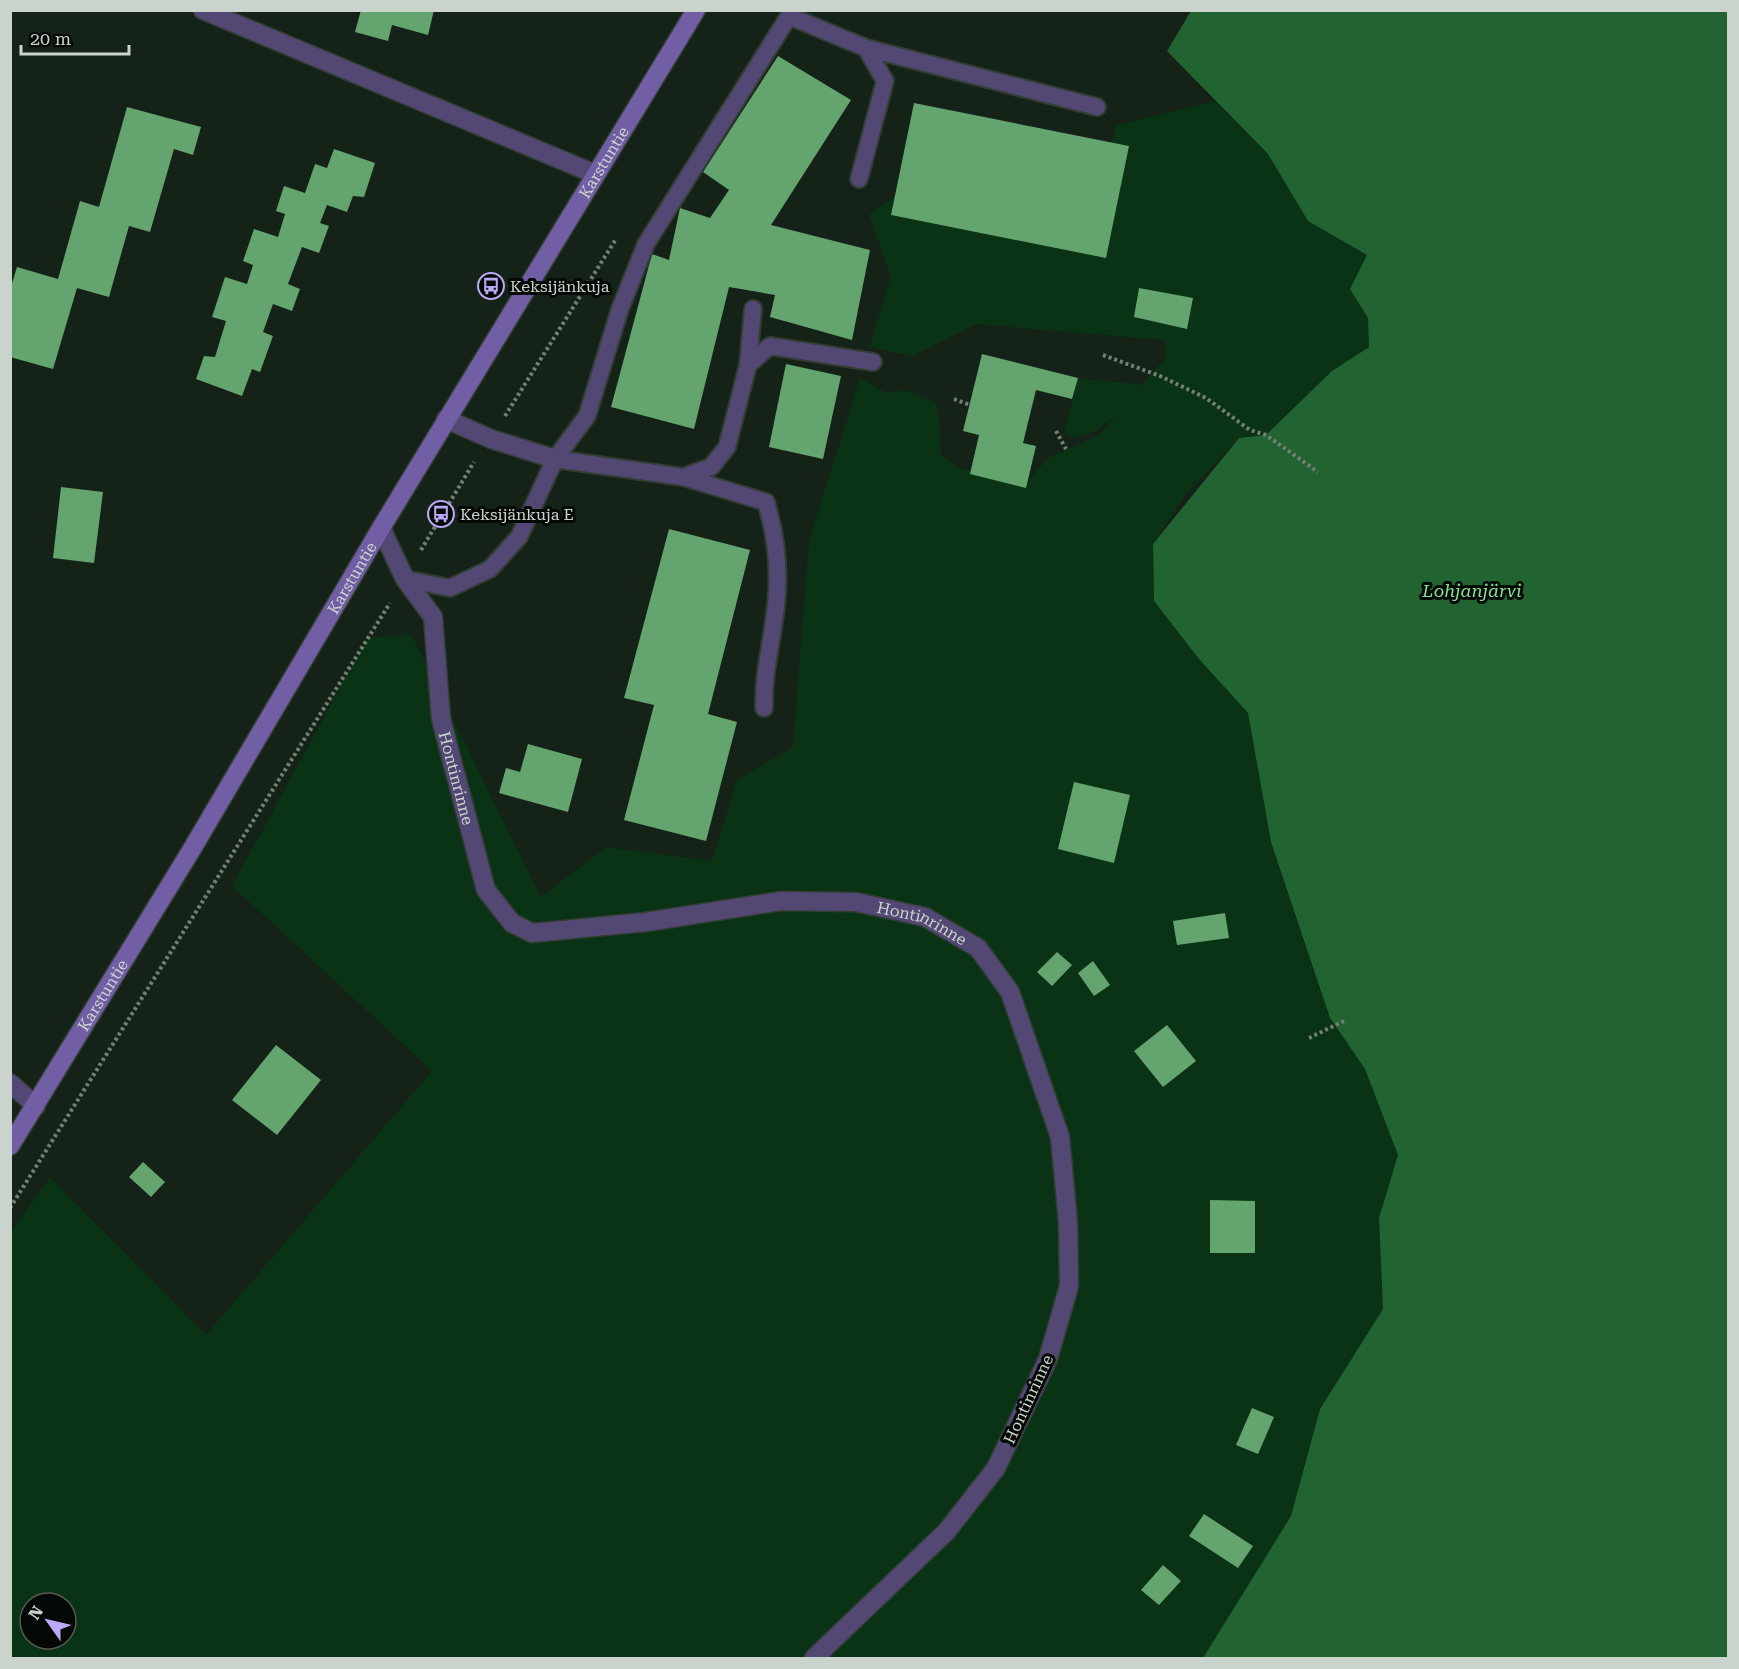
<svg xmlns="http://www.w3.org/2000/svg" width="1739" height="1669" viewBox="0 0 1739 1669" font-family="'Roboto Serif',serif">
  <rect width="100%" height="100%" fill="#152217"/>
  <path fill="#0a3315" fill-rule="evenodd" d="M 1214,101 L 1268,154 L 1308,221 L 1367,255 L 1351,289 L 1368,318 L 1369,347 L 1332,371 L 1266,435 L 1239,438 L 1186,494 L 1153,544 L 1154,601 L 1199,659 L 1248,713 L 1271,842 L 1330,1018 L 1365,1069 L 1398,1155 L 1379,1218 L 1383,1309 L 1320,1409 L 1291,1516 L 1203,1658 L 11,1658 L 11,1232 L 50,1177 L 206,1335 L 432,1071 L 232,886 L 367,638 L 411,634 L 541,897 L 606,847 L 712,861 L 737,780 L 793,747 L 809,541 L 860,378 L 887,393 L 904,390 L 936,403 L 939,418 L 941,455 L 958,468 L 1028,482 L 1048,458 L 1099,435 L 1118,413 L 1096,431 L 1073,438 L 1064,433 L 1078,378 L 1142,385 L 1166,357 L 1165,340 L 976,324 L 912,356 L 869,347 L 891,277 L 869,215 L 905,189 L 1083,235 L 1117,125 ZM 30,1603 L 66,1603 L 66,1639 L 30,1639 Z"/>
  <path fill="#226332" d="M 1191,11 L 1728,11 L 1728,1658 L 1203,1658 L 1291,1516 L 1320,1409 L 1383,1309 L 1379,1218 L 1398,1155 L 1365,1069 L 1330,1018 L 1271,842 L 1248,713 L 1199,659 L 1154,601 L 1153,544 L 1239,438 L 1266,435 L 1332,371 L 1369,347 L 1368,318 L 1350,289 L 1367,255 L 1308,221 L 1268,154 L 1167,51 Z"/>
  <path fill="#64a46f" d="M 361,10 L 434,10 L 428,35 L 392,25 L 388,41 L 355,32 Z
    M 778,56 L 851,100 L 771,225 L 870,250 L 852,340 L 770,317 L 775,295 L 729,287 L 694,429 L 611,407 L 652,254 L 669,260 L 680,208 L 710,218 L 729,190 L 703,172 Z
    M 914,103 L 1129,146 L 1106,258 L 891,215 Z
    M 127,107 L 201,127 L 193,155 L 174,149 L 150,232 L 129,226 L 109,297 L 77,288 L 53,369 L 10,357 L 10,290 L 17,267 L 58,279 L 80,201 L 99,207 Z
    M 334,149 L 375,163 L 364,197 L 353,196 L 347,212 L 327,205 L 320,223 L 329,226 L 319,253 L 302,247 L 288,284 L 300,289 L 292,311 L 273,304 L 263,332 L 273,336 L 260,372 L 252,369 L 242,396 L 196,379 L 204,356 L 215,357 L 226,321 L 212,317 L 225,277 L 247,284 L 253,265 L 243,261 L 254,229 L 278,237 L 285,214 L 276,211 L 284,186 L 305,193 L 315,164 L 327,168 Z
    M 1139,288 L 1193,298 L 1187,329 L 1134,317 Z
    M 982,354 L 1078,378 L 1072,399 L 1036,390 L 1023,443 L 1036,446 L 1026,488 L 970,474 L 979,435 L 963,431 Z
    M 786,364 L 841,376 L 823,459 L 769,447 Z
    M 61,487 L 103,492 L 94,563 L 53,558 Z
    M 669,529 L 750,550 L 708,714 L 737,722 L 706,841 L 624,820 L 654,705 L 624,698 Z
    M 528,744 L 582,759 L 568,812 L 499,793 L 506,768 L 520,772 Z
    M 1074,782 L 1130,795 L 1114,863 L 1058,849 Z
    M 1225,913 L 1229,938 L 1177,945 L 1173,921 Z
    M 1057,952 L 1072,965 L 1052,986 L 1037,972 Z
    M 1093,961 L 1110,985 L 1094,996 L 1078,973 Z
    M 1167,1025 L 1196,1061 L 1163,1087 L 1134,1051 Z
    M 276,1045 L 321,1080 L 277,1135 L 232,1100 Z
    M 143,1162 L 165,1182 L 151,1197 L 129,1177 Z
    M 1210,1200 L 1255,1201 L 1255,1253 L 1210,1253 Z
    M 1252,1408 L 1274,1417 L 1258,1454 L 1236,1445 Z
    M 1204,1514 L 1253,1546 L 1238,1568 L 1189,1536 Z
    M 1163,1565 L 1181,1581 L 1159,1605 L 1141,1590 Z"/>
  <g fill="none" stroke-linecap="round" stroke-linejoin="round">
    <defs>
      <path id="lane" d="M 859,179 L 885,81 L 866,48
        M 748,365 L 753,309
        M 555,459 L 683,477 L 711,467 L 727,447 L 748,365 L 770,346 L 873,362
        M 683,477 L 766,502 C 775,532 779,562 777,593 C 775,632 763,668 764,708
        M 405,579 L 450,588 L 490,569 L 519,537 L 555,459 L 587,416 L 620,309 L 646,244 L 789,16 L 866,48 L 1097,107"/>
      <g id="street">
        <path d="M 203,10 L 595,174"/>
        <path d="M 446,419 L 491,439 L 555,459"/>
        <path id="s1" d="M 381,528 L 405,579 L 433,617 L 441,719 L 486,890 L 512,923 L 532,933 L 646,922 L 781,901 L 856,902 L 925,917 L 978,948 L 1010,992 L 1060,1137 L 1068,1222 L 1069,1286 L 1048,1359 L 996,1468 L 947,1531 L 814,1658"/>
        <path d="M 10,1083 L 36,1106"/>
      </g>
      <g id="secondary">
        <path id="s2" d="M 10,1146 L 192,849 L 381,528 L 696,10"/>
      </g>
    </defs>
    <use href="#lane" stroke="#323e34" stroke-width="20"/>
    <use href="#street" stroke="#323e34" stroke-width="21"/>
    <use href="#secondary" stroke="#323e34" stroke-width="21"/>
    <path stroke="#747f75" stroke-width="4" stroke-dasharray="3 3" stroke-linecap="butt" d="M 1103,355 L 1160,376 L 1206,398 L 1250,430 L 1266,435 L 1318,472
      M 954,399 L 970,405
      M 505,416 L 616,239
      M 1056,431 L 1066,449
      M 421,550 L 474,462
      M 1309,1038 L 1346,1020
      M 10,1208 L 390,603"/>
    <use href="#lane" stroke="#534774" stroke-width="16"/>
    <use href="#street" stroke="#534774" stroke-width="18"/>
    <use href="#secondary" stroke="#715ea5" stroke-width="18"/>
  </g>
  <defs>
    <symbol id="bus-ring" viewBox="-11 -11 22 22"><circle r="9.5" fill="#050905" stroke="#bca9f5" stroke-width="1.5"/><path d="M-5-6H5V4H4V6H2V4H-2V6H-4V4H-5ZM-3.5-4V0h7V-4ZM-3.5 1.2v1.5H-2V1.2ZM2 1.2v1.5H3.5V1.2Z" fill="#bca9f5"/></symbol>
  </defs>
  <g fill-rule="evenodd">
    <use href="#bus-ring" x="476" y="271" width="30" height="30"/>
    <use href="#bus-ring" x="426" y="499" width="30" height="30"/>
  </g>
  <g text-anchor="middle" stroke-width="6" stroke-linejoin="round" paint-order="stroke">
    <g font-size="16" fill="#cbd4cc" stroke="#050905">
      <text dy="6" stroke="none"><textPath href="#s2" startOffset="1149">Karstuntie</textPath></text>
      <text dy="6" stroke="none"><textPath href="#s2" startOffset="663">Karstuntie</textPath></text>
      <text dy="6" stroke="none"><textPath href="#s1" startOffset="267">Hontinrinne</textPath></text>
      <text dy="6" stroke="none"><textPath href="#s1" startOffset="843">Hontinrinne</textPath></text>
      <text dy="6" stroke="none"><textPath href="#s2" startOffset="177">Karstuntie</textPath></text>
      <text transform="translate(1028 1399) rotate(-65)" y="6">Hontinrinne</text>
    </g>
    <g font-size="16" fill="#cbd4cc" stroke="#050905" text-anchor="start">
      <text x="510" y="292">Keksijänkuja</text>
      <text x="460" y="520">Keksijänkuja E</text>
    </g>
    <g font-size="18" font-style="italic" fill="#89e198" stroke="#050905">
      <text x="1472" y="597">Lohjanjärvi</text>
    </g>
  </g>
  <rect width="1739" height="1669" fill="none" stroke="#cbd4cc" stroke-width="24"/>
  <g transform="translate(48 1621) rotate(304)"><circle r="28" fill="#050905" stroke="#545a55" stroke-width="1.5"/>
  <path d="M0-4.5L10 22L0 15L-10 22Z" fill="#bca9f5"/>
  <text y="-9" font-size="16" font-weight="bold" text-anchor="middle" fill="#cbd4cc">N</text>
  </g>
  <path d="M21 45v9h108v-9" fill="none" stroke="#cbd4cc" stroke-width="3"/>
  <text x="30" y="45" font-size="18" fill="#cbd4cc" stroke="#050905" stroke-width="4.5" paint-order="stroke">20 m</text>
</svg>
